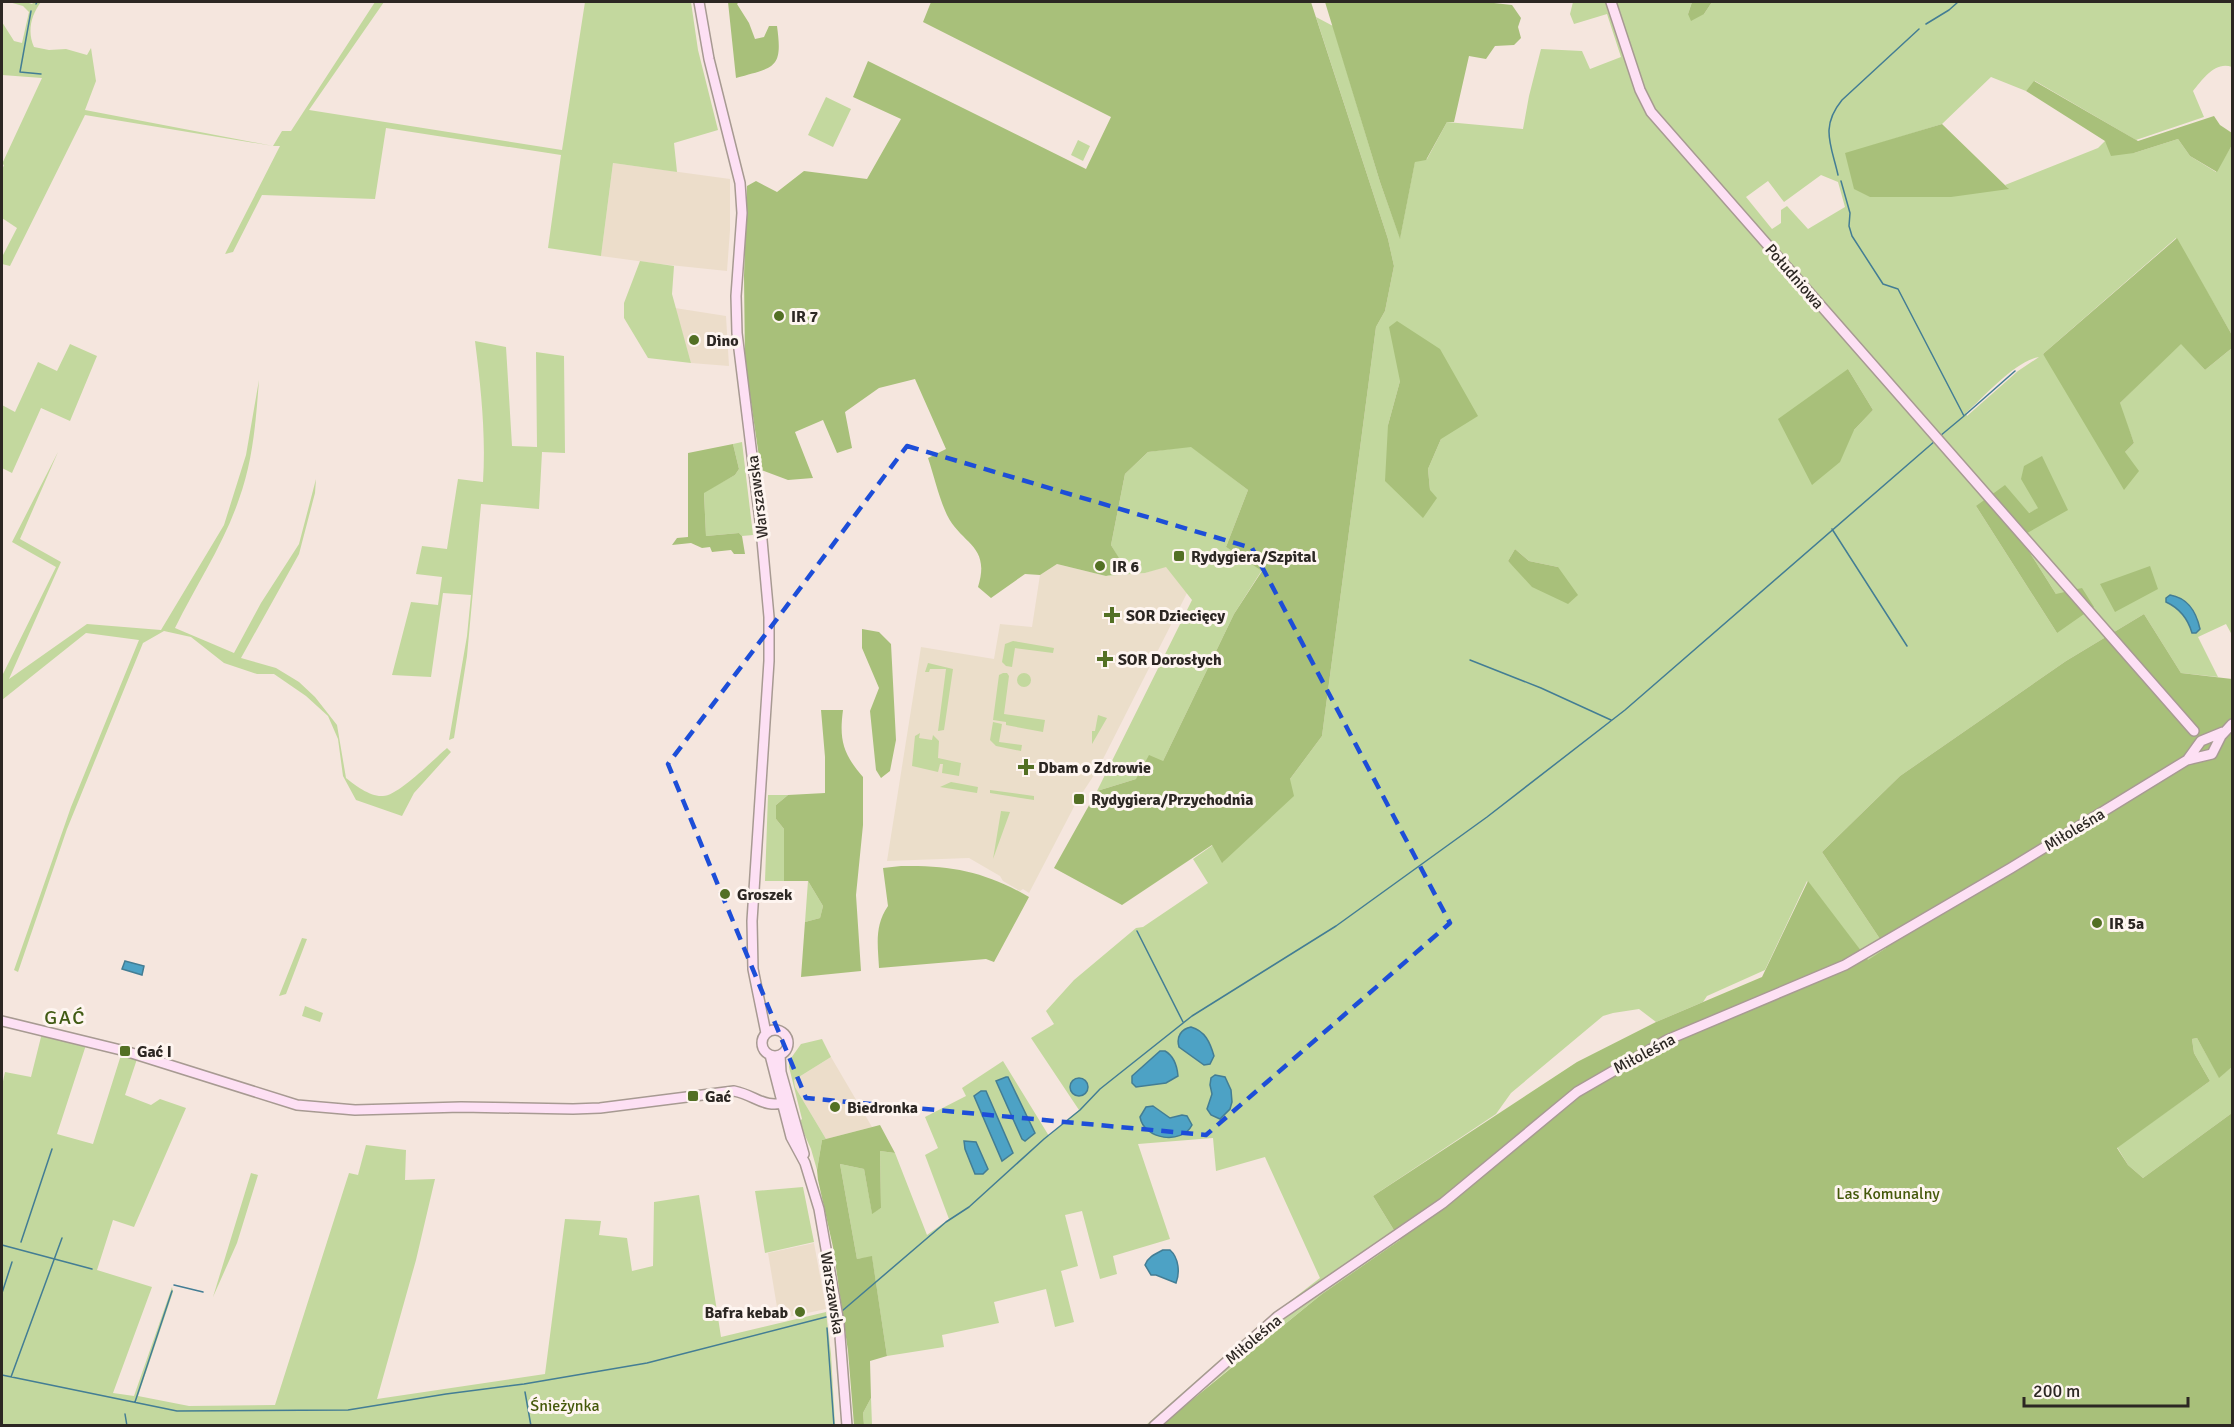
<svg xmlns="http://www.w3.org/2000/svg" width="2234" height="1427" viewBox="0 0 2234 1427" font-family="Signika,sans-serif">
  <rect width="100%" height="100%" fill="#f5e6de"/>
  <path fill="#ecddca" d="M 613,163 L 730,179 L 730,230 L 727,271 L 660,264 L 601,256 Z
    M 675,308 L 726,316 L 729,366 L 691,363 Z
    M 831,1057 L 872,1127 L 826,1139 L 795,1087 L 794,1080 Z
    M 814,1243 L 826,1309 L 779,1319 L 768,1253 Z"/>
  <path fill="#ebdeca" d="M 1057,564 L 1106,576 L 1145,573 L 1166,566 L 1187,593 L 1098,769 L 1077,801 L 1029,893 L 1023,889 L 1020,891 L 1003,881 L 1000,876 L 969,858 L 887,861 L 921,647 L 994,659 L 1000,624 L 1032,627 L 1040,575 Z"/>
  <path fill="#c3d89e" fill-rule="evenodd" d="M 9,2 L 26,2 L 32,4 L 34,2 L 41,2 C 31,15 27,32 34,47 L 49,50 L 66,49 L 87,55 L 91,48 L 96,81 L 85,110 L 273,146 L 282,131 L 291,131 L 375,2 L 384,2 L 309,110 L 562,150 L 585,2 L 691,2 L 698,50 L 718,130 L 674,143 L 677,172 L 613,163 L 601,256 L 548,248 L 561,155 L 386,128 L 375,199 L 262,195 L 233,252 L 225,254 L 280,146 L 273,146 L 85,115 L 10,266 L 2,264 L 2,257 L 17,228 L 2,218 L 2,170 L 4,165 L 2,164 L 42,78 L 2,75 L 2,22 L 14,41 L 22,43 L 29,12 L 23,6 Z
    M 1573,2 L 1692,2 L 1688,14 L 1704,14 L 1712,2 L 2232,2 L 2232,67 C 2215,61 2203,79 2193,91 L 2204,117 L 2136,140 L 2035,81 L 2026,91 L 1991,77 L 1942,124 L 1845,154 L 2008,188 L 2005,185 L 2098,148 L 2105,141 L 2134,153 L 2178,139 L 2190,156 L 2216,172 L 2232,145 L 2232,335 L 2176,238 L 2043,354 L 2125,452 L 2134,443 L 2119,404 L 2181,343 L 2205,370 L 2232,348 L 2232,635 L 2226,624 L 2198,637 L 2218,677 L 2181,673 L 2144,614 L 2066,661 L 1900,776 L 1822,852 L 1886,948 L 1868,961 L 1807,881 L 1765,970 L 1707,996 L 1703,1002 L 1656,1022 L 1639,1009 L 1613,1013 L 1603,1016 L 1511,1093 L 1496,1114 L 1373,1196 L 1400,1240 L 1322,1294 L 1160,1425 L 1146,1425 L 1264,1321 L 1320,1278 L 1265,1157 L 1216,1171 L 1213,1138 L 1138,1144 L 1170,1239 L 1113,1256 L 1117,1274 L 1100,1279 L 1082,1211 L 1065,1215 L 1078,1266 L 1061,1271 L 1074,1322 L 1055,1327 L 1046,1289 L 994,1302 L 999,1323 L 942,1335 L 944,1347 L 887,1356 L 872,1257 L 857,1259 L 840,1164 L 864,1169 L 872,1213 L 881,1208 L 880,1151 L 895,1153 L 927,1235 L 949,1219 L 925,1155 L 938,1148 L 925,1117 L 966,1096 L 962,1088 L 1003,1061 L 1049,1136 L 1079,1110 L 1031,1038 L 1054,1024 L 1046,1011 L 1074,980 L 1136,928 L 1143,927 L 1208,883 L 1193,859 L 1213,845 L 1223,862 L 1290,782 L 1290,779 L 1322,736 L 1376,327 L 1385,311 L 1394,266 L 1388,239 L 1316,17 L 1333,26 L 1380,182 L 1400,238 L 1415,161 L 1427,159 L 1447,122 L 1523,129 L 1529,96 L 1541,49 L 1582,51 L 1590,69 L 1621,57 L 1607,14 L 1574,24 L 1570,14 ZM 1821,175 L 1838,182 L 1845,207 L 1808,229 L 1787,206 L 1781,210 L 1781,223 L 1772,229 L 1746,197 L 1768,181 L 1784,202 ZM 2039,357 L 2018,371 L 1967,416 L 1966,413 C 1985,396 2014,362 2039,357 ZM 1848,369 L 1873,410 L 1854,430 ZM 1400,381 L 1441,439 L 1428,469 L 1430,490 L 1388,425 ZM 1976,506 L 2029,513 L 2039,508 L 2020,537 L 2056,594 L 2057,633 ZM 1515,549 L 1529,561 L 1558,567 L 1518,570 L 1508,561 Z
    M 826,97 L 851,109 L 833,147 L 808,135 Z
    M 1078,140 L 1090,146 L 1083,161 L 1071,155 Z
    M 640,261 L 674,266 L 672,294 L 691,363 L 648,358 L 624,318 L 624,303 Z
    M 475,341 L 506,347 L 512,446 L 537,447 L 536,352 L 564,356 L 565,453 L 542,452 L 539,509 L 481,504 L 467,656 L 454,738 L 449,740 L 467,636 L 471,595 L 443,593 L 431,677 L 392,675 L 411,602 L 438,605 L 442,577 L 416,574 L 422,546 L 447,549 L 458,479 L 483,482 C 486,434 481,389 475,341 Z
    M 70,344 L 97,356 L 70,421 L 41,408 L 12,473 L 2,468 L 2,405 L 15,412 L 38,362 L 57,371 Z
    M 259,380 C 256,420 253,461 239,499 C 224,544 196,585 175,628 L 234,653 L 261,603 L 299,544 L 316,479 L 315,493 L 299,554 L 241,658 L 276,668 L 299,682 L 315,697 L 337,725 L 346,778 C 355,785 370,797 383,796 C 398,796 434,759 447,748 L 451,752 L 414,793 L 402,816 L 356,800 L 343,776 L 338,739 L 328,716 L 306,696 L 274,674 L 257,674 L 224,663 L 191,637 L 164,631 L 143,643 L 67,829 L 18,972 L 14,970 L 71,807 L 139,640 L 86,633 L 2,700 L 2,676 L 56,567 L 12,542 L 58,452 L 20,539 L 61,562 L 9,679 L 87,624 L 161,630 L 224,525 L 246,455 Z
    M 742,442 L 753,535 L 742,536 L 739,533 L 706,536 L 704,492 L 735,475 L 739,469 L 733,444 Z
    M 1191,446 L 1248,490 L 1226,547 L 1262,570 L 1234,614 L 1163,761 L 1136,779 L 1097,791 L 1192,600 L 1166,567 L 1145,573 L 1106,576 L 1126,571 L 1111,545 L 1125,474 L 1148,452 Z
    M 1013,641 L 1054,648 L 1053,653 L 1015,648 L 1012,667 L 1006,666 L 1002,662 L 1005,644 Z
    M 928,663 L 953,669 L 944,730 L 938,731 L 946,669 L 930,669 L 929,672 L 925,672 Z
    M1017 680a7 7 0 1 1 14 0a7 7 0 1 1-14 0Z
    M 1003,673 L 1007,673 L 1009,676 L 1004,714 L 1045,720 L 1043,732 L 1006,725 L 1006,722 L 993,720 L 999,675 Z
    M 1098,715 L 1107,718 L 1092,744 L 1092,731 L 1095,731 Z
    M 993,722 L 1002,724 L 999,742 L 1022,745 L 1021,751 L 996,746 L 990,740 Z
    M 920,733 L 919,738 L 932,740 L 933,735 L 939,741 L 938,758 L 961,763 L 959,776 L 942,773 L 943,764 L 940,764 L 938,772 L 912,766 L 915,736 Z
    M 951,782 L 978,787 L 977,793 L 940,787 Z
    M 990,790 L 1034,796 L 1034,800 L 990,793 Z
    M 768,795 L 788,795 L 776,805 L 776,819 L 784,829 L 784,881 L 765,881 Z
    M 1001,811 L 1010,812 L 993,859 Z
    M 808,881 L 823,906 L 820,918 L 805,922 Z
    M 302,938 L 307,939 L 286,994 L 279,996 Z
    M 305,1006 L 323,1013 L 320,1022 L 302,1016 Z
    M 42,1033 L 86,1045 L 57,1134 L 93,1144 L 121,1055 L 137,1059 L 125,1095 L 151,1105 L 160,1099 L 186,1108 L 134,1227 L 113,1220 L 97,1270 L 152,1287 L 113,1393 L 134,1396 L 172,1287 L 173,1292 L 138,1396 L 189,1406 L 275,1405 L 349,1173 L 358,1175 L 366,1145 L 406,1150 L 405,1180 L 435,1179 L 416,1260 L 377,1399 L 545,1374 L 565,1219 L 601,1221 L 599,1235 L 627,1238 L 632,1271 L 653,1266 L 654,1202 L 699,1195 L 721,1337 L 826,1312 L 831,1354 L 835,1425 L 2,1426 L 2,1086 L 5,1072 L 31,1077 Z
    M 2197,1038 L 2219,1077 L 2232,1067 L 2232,1113 L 2143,1178 L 2128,1165 L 2117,1147 L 2210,1081 L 2194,1053 L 2192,1039 Z
    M 822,1039 L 831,1057 L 794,1080 L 795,1087 L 826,1139 L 822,1140 L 817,1170 L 811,1149 L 799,1122 L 802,1119 L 789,1067 L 789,1061 L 801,1044 Z
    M 251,1173 L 258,1175 L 237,1243 L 213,1297 Z
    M 803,1187 L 814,1242 L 765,1253 L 755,1191 Z
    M 871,1398 L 872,1425 L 864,1425 L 863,1413 Z"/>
  <path fill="#a8c07a" d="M 728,2 L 739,2 L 737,4 L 749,23 L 755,39 L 764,37 L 769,26 L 777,26 C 783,69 775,67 736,78 Z
    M 931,2 L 1311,2 L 1388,239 L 1394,266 L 1385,311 L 1376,327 L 1322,736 L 1290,779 L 1294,796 L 1222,863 L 1212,845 L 1122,905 L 1054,868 L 1097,791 L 1136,779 L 1149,755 L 1163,761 L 1234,614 L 1262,571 L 1226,547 L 1248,490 L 1191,447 L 1148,452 L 1125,474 L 1111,545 L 1127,571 L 1106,576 L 1057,564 L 1040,575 L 1025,574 L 991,598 L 978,587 C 991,545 962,545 947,515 C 939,498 934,476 928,458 L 946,449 L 915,379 L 879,388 L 845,412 L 852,448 L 837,453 L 823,420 L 795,432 L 813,478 L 788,480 L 761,470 L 745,362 L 744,276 L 747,186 L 756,181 L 777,192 L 804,171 L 867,179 L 901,119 L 853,97 L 868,61 L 1086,169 L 1111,117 L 923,22 Z
    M 1325,2 L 1485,2 L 1512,5 L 1521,18 L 1518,27 L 1521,38 L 1514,45 L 1495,46 L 1486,59 L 1469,56 L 1454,122 L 1447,122 L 1426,160 L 1415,162 L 1400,239 L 1380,182 Z
    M 1692,2 L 1712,2 L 1704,14 L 1691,21 L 1688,14 Z
    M 2034,81 L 2138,141 L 2214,116 L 2220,125 L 2232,133 L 2232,145 L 2217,172 L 2190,156 L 2178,139 L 2134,153 L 2111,156 L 2105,141 L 2026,91 Z
    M 1942,124 L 2009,189 L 1951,197 L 1870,197 L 1854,189 L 1845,153 Z
    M 2177,238 L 2232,335 L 2232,348 L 2205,370 L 2181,344 L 2120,403 L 2134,443 L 2125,452 L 2139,471 L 2124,490 L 2043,354 Z
    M 1397,321 L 1440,349 L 1478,416 L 1441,439 L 1428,469 L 1430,490 L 1437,498 L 1423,518 L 1385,481 L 1388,425 L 1400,381 L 1389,327 Z
    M 1848,369 L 1873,410 L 1854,430 L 1840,462 L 1812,485 L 1778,419 Z
    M 733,444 L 739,469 L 735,475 L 704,493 L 706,536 L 739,533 L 742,536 L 745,554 L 734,554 L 731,550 L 712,552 L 710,547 L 702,548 L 691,543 L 672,545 L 677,538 L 688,537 L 688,453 Z
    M 2042,456 L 2068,510 L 2020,537 L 2056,594 L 2082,588 L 2094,607 L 2057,633 L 1976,506 L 2005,485 L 2029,513 L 2038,508 L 2021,479 L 2024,466 Z
    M 1515,549 L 1529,561 L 1558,567 L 1578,595 L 1568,604 L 1532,587 L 1508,561 Z
    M 2150,566 L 2158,589 L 2115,612 L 2100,584 Z
    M 2144,614 L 2181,673 L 2232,679 L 2232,1067 L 2219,1078 L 2197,1038 L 2192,1039 L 2194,1053 L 2210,1081 L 2117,1148 L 2128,1165 L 2143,1178 L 2232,1113 L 2232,1425 L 1160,1426 L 1322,1294 L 1400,1240 L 1373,1196 L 1577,1062 L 1656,1022 L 1762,977 L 1808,881 L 1868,960 L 1886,948 L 1822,852 L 1900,776 L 2066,661 Z
    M 862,629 L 879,632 L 891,644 L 896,740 L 890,771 L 881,778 L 876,770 L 870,711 L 879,688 L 862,648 Z
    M 821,710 L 843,710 C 839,740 843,754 863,777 L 863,825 L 856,895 L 861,971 L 801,977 L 805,922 L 820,918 L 823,906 L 808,881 L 784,881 L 784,829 L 776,819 L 776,805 L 788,795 L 825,793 L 825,757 Z
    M 901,866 C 952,865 986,872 1029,897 L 994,962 L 986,959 L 879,968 C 878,946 874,926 888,906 L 883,868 Z
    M 880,1125 L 895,1153 L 880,1151 L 881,1208 L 872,1214 L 864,1169 L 840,1164 L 857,1259 L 872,1256 L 887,1356 L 870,1361 L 871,1398 L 863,1413 L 864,1425 L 854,1425 L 848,1351 L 833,1247 L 818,1180 L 817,1170 L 822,1140 Z"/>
  <path fill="#4da2c5" stroke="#437d94" stroke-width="1.5" d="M 2170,595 C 2188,598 2196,611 2200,629 L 2196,633 L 2192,633 C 2188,619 2179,608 2166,602 L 2166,598 Z
    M 125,961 L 144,966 L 142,975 L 122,969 Z
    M 1191,1027 C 1205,1031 1210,1042 1214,1056 L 1210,1064 L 1204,1065 L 1179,1047 C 1176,1037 1181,1029 1191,1027 Z
    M 1160,1051 L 1165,1051 C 1174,1056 1177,1065 1178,1076 L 1166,1083 L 1136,1087 L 1132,1083 L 1132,1076 Z
    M 1215,1075 L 1225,1077 L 1231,1090 L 1232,1102 L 1230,1109 L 1220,1119 L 1211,1115 L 1207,1109 L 1212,1094 L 1210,1085 L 1211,1078 Z
    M 1006,1077 L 1008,1077 L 1035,1133 L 1025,1141 L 1022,1139 L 996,1081 Z
    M1070 1087a9 9 0 1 1 18 0a9 9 0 1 1-18 0Z
    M 981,1091 L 986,1091 L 1013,1153 L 1002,1161 L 974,1096 Z
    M 1153,1106 L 1170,1118 L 1182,1115 L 1187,1116 L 1192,1125 C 1182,1145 1144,1140 1140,1117 L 1146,1107 Z
    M 964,1141 L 976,1142 L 988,1169 L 983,1174 L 975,1174 L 965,1149 Z
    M 1163,1250 L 1170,1250 C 1179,1258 1180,1273 1176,1283 L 1156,1275 L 1151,1275 L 1145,1265 C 1148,1257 1155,1254 1163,1250 Z"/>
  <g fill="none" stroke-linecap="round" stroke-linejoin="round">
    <path stroke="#437d94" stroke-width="1.5" d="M 36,4 L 37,2
      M 31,11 L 20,72 L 41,74
      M 1926,24 L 1949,10 L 1958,2
      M 1838,175 C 1831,144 1820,127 1842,100 L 1919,29
      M 1841,181 L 1850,213 L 1849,226 L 1852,236 L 1883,284 L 1898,289 L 1964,416 L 1940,436
      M 1965,415 L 2015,371
      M 1832,529 L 1907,646
      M 1470,660 L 1541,688 L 1611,720
      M 1137,931 L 1183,1022
      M 21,1242 L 52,1149
      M 2,1245 L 92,1269
      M 174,1285 L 203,1292
      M 2,1293 L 12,1262
      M 842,1311 L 946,1222 L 969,1207 L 1044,1139 L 1080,1110 L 1100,1089 L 1192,1016 L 1336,926 L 1487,817 L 1625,710 L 1935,441
      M 827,1328 L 834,1426
      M 2,1375 L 177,1411 L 348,1410 L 446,1394 L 524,1384 L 647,1363 L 826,1317
      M 11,1377 L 62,1238
      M 525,1392 L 531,1426
      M 135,1402 L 172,1291
      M 125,1414 L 127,1426"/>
    <defs>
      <path id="secondary" d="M 699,2 L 709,59 L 740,183 L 742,213 L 736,296 L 737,333 L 761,529 L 769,617 L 769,661 L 752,921 L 753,969 L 766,1033
        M 1611,2 L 1640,90 L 1651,112 L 2194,731
        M 2188,759 L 2201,741 L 2223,732
        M 2,1021 L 125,1051 L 297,1105 L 355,1110 L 461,1107 L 573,1109 L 600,1108 L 734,1091 C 758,1096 762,1109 789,1102
        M762 1043a13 13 0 1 1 26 0a13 13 0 1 1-26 0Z
        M 770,1055 L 791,1137 L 805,1163 L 819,1209 L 839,1323 L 847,1426
        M 780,1055 L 781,1072 L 804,1154
        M 1154,1426 L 1277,1317 L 1443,1203 L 1577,1092 L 1667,1040 L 1845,965 L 2011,868 L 2187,760 L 2212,754 L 2221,736 L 2232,724"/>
    </defs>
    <use href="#secondary" stroke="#a79a92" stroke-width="12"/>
    <use href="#secondary" stroke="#fde0f4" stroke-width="9"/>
  </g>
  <path fill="none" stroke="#1d4ed8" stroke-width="4.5" stroke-dasharray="12 8" stroke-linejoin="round" d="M 907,446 L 1252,548 L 1450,923 L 1206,1135 L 806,1098 L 668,764 Z"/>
  <g fill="#537024" stroke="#fef5f0" stroke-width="2">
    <circle cx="779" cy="316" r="6"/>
    <circle cx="694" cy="340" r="6"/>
    <rect x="1173" y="550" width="12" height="12" rx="3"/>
    <circle cx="1100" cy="566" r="6"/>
    <path d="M1109 606h6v6h6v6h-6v6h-6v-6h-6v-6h6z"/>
    <path d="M1102 650h6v6h6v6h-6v6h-6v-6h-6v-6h6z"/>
    <path d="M1023 758h6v6h6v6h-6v6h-6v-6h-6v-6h6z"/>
    <rect x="1073" y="793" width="12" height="12" rx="3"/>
    <circle cx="725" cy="894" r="6"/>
    <circle cx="2097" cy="923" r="6"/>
    <rect x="119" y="1045" width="12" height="12" rx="3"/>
    <rect x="687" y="1090" width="12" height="12" rx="3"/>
    <circle cx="835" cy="1107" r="6"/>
    <circle cx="800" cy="1312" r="6"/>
  </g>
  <g text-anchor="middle" stroke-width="6" stroke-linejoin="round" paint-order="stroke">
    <g font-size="16" fill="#2c2723" stroke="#fef5f0">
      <text transform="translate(1795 276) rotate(49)" y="6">Południowa</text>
      <text transform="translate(757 497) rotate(-97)" y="6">Warszawska</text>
      <text transform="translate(2074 829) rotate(-31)" y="6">Miłoleśna</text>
      <text transform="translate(1644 1053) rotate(-28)" y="6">Miłoleśna</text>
      <text transform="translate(833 1293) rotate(81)" y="6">Warszawska</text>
      <text transform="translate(1253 1339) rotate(-40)" y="6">Miłoleśna</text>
    </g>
    <g font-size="16" font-weight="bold" fill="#2c2723" stroke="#fef5f0" text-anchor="start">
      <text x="791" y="322">IR 7</text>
      <text x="706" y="346">Dino</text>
      <text x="1191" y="562">Rydygiera/Szpital</text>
      <text x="1112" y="572">IR 6</text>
      <text x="1126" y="621">SOR Dziecięcy</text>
      <text x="1118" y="665">SOR Dorosłych</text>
      <text x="1038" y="773">Dbam o Zdrowie</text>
      <text x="1091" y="805">Rydygiera/Przychodnia</text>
      <text x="737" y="900">Groszek</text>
      <text x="2109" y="929">IR 5a</text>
      <text x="137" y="1057">Gać I</text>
      <text x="705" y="1102">Gać</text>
      <text x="847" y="1113">Biedronka</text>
      <text x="788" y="1318" text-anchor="end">Bafra kebab</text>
    </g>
    <g font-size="16" fill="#45590a" stroke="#fef5f0">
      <text x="1888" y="1199">Las Komunalny</text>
      <text x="565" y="1411">Śnieżynka</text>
    </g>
    <g font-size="20" letter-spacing="1.5" fill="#415b14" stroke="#fef5f0">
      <text x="65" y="1024">GAĆ</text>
    </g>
  </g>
  <rect width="2234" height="1427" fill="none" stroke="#2c2723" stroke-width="6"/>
  <path d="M2024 1397v9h164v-9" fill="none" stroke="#2c2723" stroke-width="3"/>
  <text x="2033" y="1397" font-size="18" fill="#2c2723" stroke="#fef5f0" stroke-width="4.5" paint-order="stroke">200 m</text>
</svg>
